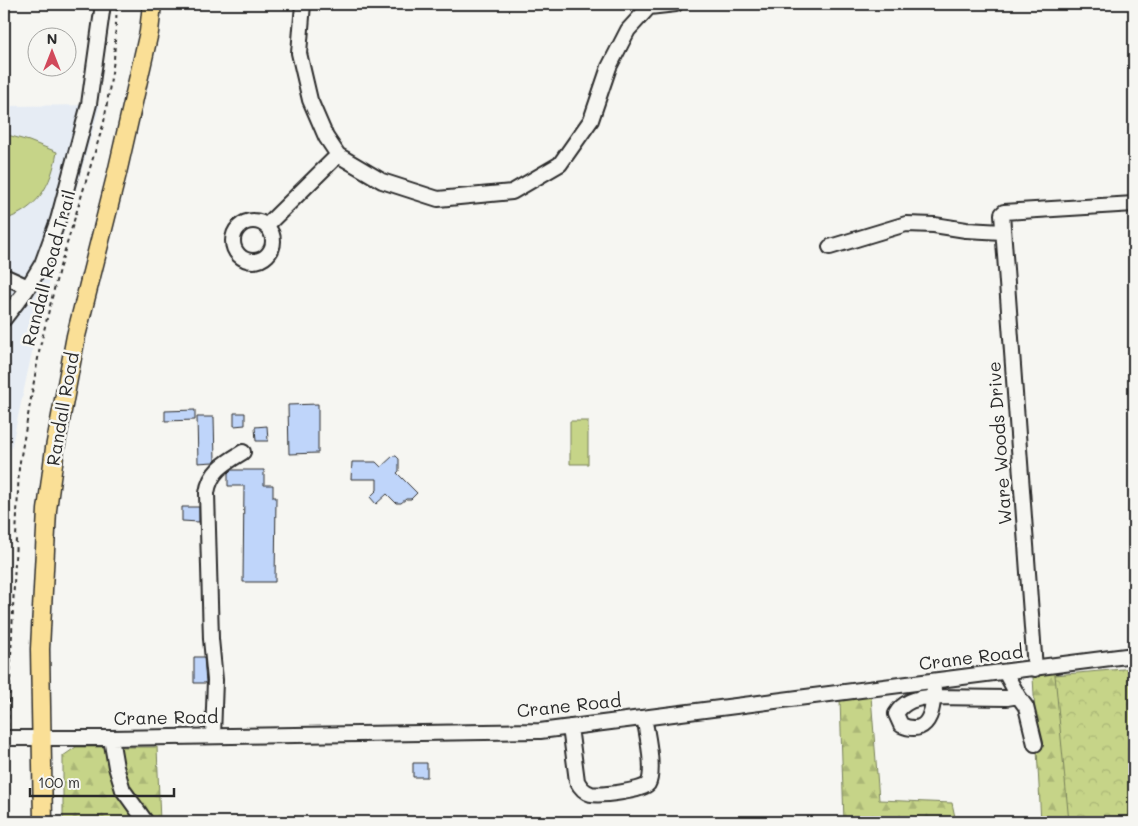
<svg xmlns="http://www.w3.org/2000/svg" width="1138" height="826" viewBox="0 0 1138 826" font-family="Mali,sans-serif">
  <defs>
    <pattern id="forest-firs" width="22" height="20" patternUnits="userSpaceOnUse" patternTransform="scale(1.25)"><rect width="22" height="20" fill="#c6d488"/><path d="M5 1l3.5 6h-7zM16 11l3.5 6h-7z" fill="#aab676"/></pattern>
    <pattern id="park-crowns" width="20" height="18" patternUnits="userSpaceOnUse" patternTransform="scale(1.25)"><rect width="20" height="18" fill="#c6d488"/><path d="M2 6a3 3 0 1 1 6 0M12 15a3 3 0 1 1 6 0" fill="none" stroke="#aab676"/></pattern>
  </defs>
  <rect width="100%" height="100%" fill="#f6f6f2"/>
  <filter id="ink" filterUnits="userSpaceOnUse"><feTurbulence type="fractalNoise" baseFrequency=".02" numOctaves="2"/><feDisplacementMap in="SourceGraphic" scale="10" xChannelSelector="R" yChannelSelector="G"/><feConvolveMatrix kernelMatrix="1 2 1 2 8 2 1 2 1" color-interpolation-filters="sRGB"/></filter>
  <g filter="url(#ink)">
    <path fill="#e6ecf4" d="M 100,105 L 41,311 L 11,449 L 4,510 L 4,106 Z"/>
    <path fill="#c6d488" stroke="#78805a" d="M 4,134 L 29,141 L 57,152 C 51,186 38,209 4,220 Z
      M 570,421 L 588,421 L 588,464 L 570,464 Z"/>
    <path fill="url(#forest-firs)" stroke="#78805a" d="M 1057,669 L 1072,822 L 1041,822 L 1033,677 L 1034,672 Z
      M 871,696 L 879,800 L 952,803 L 956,822 L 844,822 L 840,699 Z
      M 76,747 L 157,747 L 160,822 L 63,822 L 63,756 Z"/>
    <path fill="url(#park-crowns)" stroke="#78805a" d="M 1134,668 L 1134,822 L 1069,822 L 1055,675 Z"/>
    <path fill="#bfd5fa" stroke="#2b2b2b" d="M 318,404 L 318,453 L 289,454 L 288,405 Z
      M 195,410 L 195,420 L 165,421 L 165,411 Z
      M 234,413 L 245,413 L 245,425 L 234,426 Z
      M 197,417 L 214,417 L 215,461 L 213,462 L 198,463 Z
      M 267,426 L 268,441 L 256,441 L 255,427 Z
      M 393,456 L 396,456 L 399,459 L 399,471 L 397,473 L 417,493 L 411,499 L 406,499 L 401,503 L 396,503 L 387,494 L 376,504 L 370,497 L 377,490 L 377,479 L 351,479 L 352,462 L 376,462 L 381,467 Z
      M 231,470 L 264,470 L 264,485 L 273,485 L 273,497 L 276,497 L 275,582 L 243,582 L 244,486 L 228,486 L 228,473 Z
      M 182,507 L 199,507 L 199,522 L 182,521 Z
      M 194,657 L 204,657 L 206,683 L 194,683 Z
      M 413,763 L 427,763 L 427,777 L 413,777 Z"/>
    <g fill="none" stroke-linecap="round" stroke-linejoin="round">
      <defs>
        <path id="minor" d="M 303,4 L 299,53 L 310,100 L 326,137 L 338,155 L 382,181 L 438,199 L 512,192 L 560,164 L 591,120 L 609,67 L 628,30 L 649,7 L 676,4
          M233 241a20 20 0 1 1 40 0a20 20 0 1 1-40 0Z
          M 266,226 L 338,155
          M 830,247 L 906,224 L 934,225 L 966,230 L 1003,232
          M 4,276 L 28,287
          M 4,319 L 25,292 L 42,264 L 58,220 L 89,104 L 103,4
          M 1035,669 L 1002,214 L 1004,212 L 1134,204
          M 934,681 C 934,702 933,739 901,725 L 896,714 C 904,700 919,697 934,697 L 1007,698 L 1018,696 L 1005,672
          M 1018,696 L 1026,707 L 1035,744
          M 570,727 L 577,781 C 580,787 584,792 591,794 C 600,796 642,791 648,784 C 655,772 647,732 644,718
          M 213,736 L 215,680 L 211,639 L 207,493 C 210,471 225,463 243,452
          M 4,738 L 111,738 L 540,731 L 1134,655
          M 111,738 L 116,767 L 123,790 L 146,822"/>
        <path id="major" d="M 43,822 L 40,649 L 47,510 L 55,448 L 76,336 L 117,173 L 149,32 L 152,4"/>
      </defs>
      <use href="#minor" stroke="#2b2b2b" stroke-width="18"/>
      <use href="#major" stroke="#2b2b2b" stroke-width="21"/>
      <path stroke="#2b2b2b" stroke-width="2" stroke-dasharray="4 4" stroke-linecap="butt" d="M 8,727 L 19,467 L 40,347 L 58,273 L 104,122 L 114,60 L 117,4
        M 7,822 L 8,750"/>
      <use href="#minor" stroke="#f6f6f2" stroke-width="14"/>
      <use href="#major" stroke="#fadf96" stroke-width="18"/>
    </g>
  </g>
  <g text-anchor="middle" stroke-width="5" stroke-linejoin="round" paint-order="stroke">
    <g font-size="18" fill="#2b2b2b" stroke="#f6f6f2">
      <text transform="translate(49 268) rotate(-75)" y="6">Randall Road Trail</text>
      <text transform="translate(63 409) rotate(-80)" y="6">Randall Road</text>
      <text transform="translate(1000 443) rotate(-94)" y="6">Ware Woods Drive</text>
      <text transform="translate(971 658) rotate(-7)" y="6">Crane Road</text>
      <text transform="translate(569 706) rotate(-6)" y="6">Crane Road</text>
      <text transform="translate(166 718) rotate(-1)" y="6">Crane Road</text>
    </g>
  </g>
  <rect width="1138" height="826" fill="none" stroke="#f6f6f2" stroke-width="20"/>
  <rect x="10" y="10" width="1118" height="806" fill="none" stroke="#2b2b2b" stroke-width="2" filter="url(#ink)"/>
  <g transform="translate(52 52)"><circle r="24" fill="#f6f6f2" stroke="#a5a5a2"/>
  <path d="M0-4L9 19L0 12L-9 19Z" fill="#d1495b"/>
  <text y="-8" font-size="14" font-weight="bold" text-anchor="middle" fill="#2b2b2b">N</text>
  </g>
  <path d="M30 788v8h144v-8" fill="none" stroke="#2b2b2b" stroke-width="2.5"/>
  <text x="38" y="788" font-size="15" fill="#2b2b2b" stroke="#f6f6f2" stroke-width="4" paint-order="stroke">100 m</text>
</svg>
